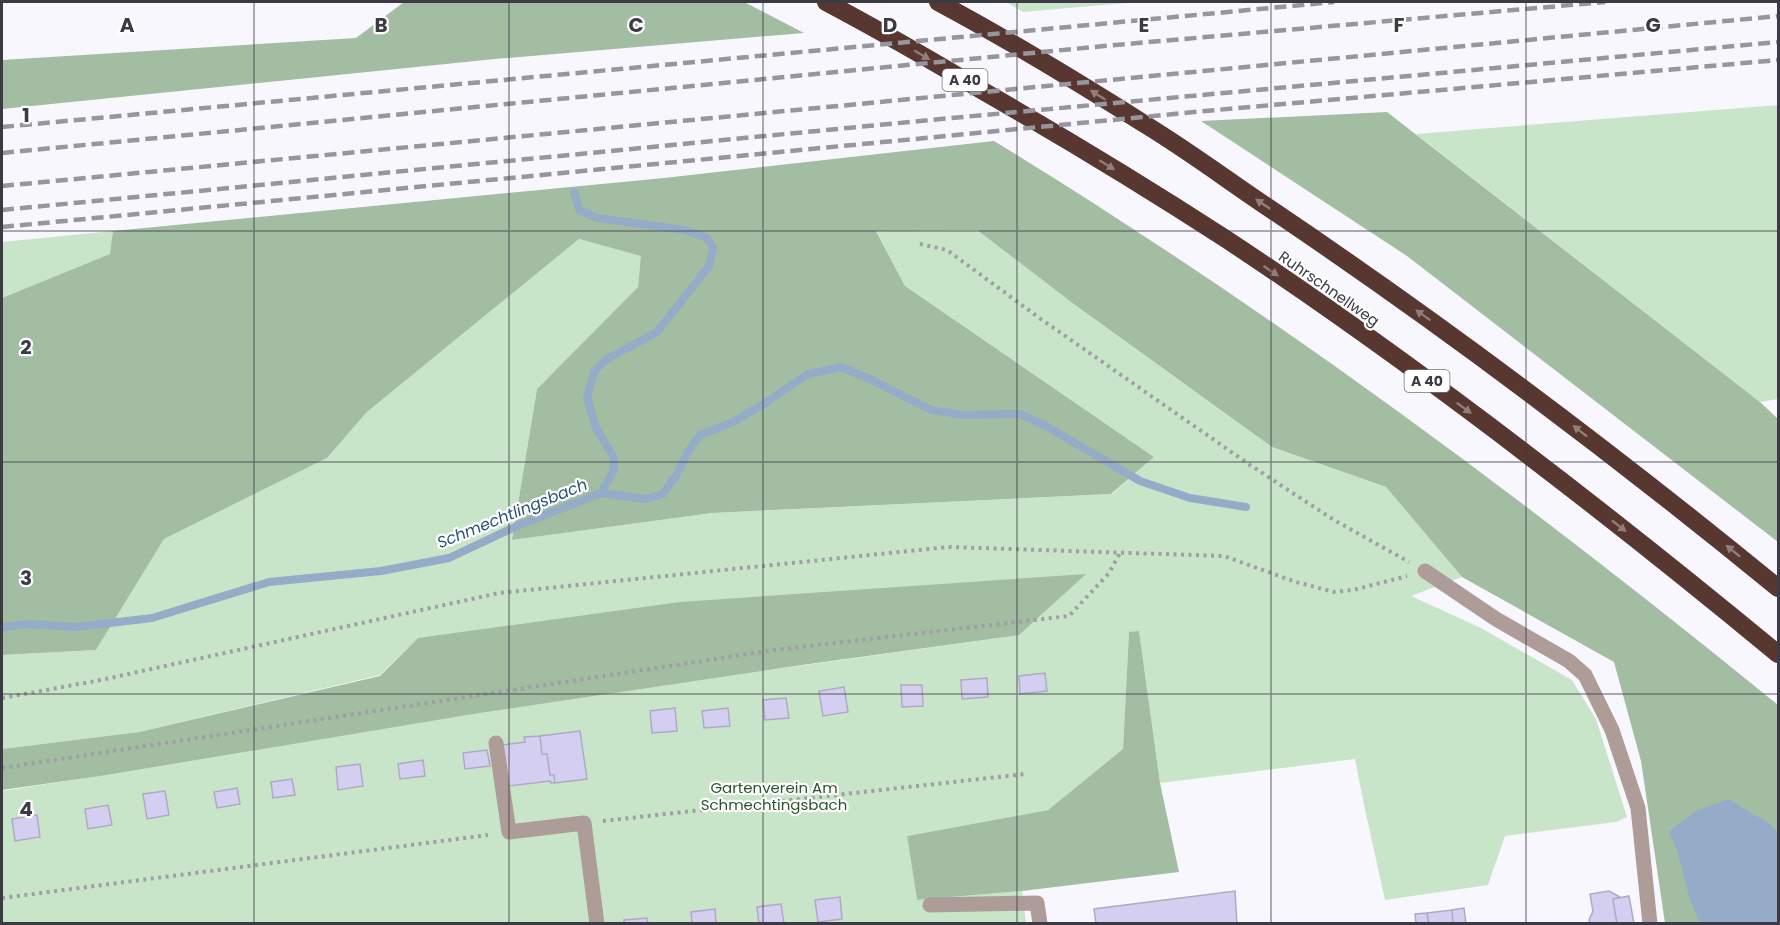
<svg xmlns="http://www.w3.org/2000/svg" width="1780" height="925" viewBox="0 0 1780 925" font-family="Poppins,sans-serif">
  <rect width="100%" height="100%" fill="#f8f7fd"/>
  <path fill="#c9e5c9" d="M 1006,2 L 1137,2 L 1023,12 Z
    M 1778,105 L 1778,399 L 1760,402 L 1416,134 Z
    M 876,230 L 977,230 L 1071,302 L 1272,447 L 1386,487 L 1462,577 L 1411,596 L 1481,628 L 1572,680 L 1596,719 L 1627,817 L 1616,822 L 1505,836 L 1488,885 L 1385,900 L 1364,805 L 1355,759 L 1160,783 L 1139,631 L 1129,633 L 1123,749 L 1048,810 L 907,836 L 917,900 L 1022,891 L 1026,923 L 2,923 L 2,791 C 162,767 321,737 482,712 C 661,685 840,660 1019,635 L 418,638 L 380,675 L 139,732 L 2,749 L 2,655 L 96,650 L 164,539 L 327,458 L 367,412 L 579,239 L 642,256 L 638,287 L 537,389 L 512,540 L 712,513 L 1112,494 L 1154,457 L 905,286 Z
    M 113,231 L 111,254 L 2,298 L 2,242 Z"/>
  <path fill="#a2bda2" d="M 404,2 L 744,2 L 804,33 L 495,59 L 2,109 L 2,60 L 356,38 Z
    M 1387,112 L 1760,402 L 1778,419 L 1778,542 L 1407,256 L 1201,121 Z
    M 994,141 C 1269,309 1529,502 1778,705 L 1778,923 L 1665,923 L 1641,761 L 1614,662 L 1462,577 L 1386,487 L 1272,447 L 1071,302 L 977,230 L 876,231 L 905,286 L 1154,457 L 1111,494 L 712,513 L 512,540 L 537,389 L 638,287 L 641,256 L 579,239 L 367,412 L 327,458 L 164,539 L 96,650 L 2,655 L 2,298 L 110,254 L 113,231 L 664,178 Z
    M 1086,574 L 1019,635 L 802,665 L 479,713 L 100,776 L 2,790 L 2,749 L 139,732 L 380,676 L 418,638 L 680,602 Z
    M 1139,631 L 1160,783 L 1179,872 L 1022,891 L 917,900 L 907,836 L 1048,810 L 1123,749 L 1129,632 Z"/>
  <path fill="#94acc7" d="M 1728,799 L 1770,824 L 1778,833 L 1778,923 L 1700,923 L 1690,900 L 1677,850 L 1669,831 L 1696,811 Z"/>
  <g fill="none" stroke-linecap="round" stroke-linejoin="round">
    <path stroke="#94acc7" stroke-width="8" d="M 574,192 L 579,210 L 597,218 L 685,230 L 707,238 L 713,248 L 709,266 L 657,332 L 607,359 L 594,372 L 587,398 L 596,428 L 613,456 L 614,470 L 601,493
      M 2,627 L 28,624 L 76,627 L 152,618 L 269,582 L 381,571 L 449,558 L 517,526 L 601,493 L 645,499 L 663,494 L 677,474 L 689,450 L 700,435 L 733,422 L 762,405 L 808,374 L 841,367 L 872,380 L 931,410 L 963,415 L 1020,414 L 1046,426 L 1140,481 L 1190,498 L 1246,507"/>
  </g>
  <path fill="#d4cef0" stroke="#aeaac3" stroke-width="1.5" d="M 1045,673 L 1047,691 L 1020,694 L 1019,676 Z
    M 987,678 L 988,697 L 962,699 L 961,680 Z
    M 901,685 L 922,685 L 923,706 L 902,707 Z
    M 844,687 L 848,712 L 823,716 L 819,691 Z
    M 786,698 L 789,718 L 765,720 L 763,700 Z
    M 675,708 L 677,731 L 652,733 L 650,711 Z
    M 728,708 L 730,726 L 704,728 L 702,711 Z
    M 580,731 L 587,779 L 555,783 L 554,775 L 550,775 L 547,754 L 542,754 L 540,736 Z
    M 540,736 L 542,754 L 547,754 L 550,775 L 554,775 L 555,783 L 551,783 L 550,781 L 509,786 L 503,745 L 525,742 L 524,737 Z
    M 487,750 L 490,766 L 465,769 L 463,753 Z
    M 423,760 L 425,776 L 400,779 L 398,764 Z
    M 360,764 L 363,786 L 338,790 L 336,767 Z
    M 292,779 L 295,795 L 273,798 L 271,782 Z
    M 237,788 L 240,804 L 217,808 L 214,792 Z
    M 165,791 L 169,815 L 147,819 L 143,794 Z
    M 108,805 L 112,825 L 88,829 L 85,809 Z
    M 37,815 L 40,837 L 15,841 L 12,819 Z
    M 1235,891 L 1237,924 L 1096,924 L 1094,909 Z
    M 1609,891 L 1620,897 L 1613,899 L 1617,924 L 1590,924 L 1589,920 L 1593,911 L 1590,894 Z
    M 1629,896 L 1634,924 L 1617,924 L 1613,899 Z
    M 840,897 L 842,919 L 818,922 L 815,900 Z
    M 781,904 L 784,924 L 759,924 L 757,907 Z
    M 1464,908 L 1466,924 L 1453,924 L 1452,910 Z
    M 715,909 L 716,924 L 692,924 L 691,912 Z
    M 1452,910 L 1453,924 L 1429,924 L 1427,913 Z
    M 1427,913 L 1429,924 L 1416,924 L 1415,914 Z
    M 647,918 L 648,924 L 624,924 L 624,920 Z"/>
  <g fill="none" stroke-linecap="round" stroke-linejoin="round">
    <path stroke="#9f9ea6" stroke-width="4" stroke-dasharray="3 4.5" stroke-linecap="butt" d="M 920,244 L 947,250 L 1038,317 L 1250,465 L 1334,520 L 1409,562
      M 2,698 L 101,680 L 499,593 L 948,547 L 1224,556 L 1296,582 L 1334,592 L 1353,590 L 1407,576
      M 2,768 L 774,650 L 1069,616 L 1109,573 L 1120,553
      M 603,821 L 1025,774
      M 2,898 L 488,835"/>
    <path stroke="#ad9c98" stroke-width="15" d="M 1425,571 L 1496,619 L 1569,661 L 1585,675 L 1612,730 L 1638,808 L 1650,924
      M 496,743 L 509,832 L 584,823 L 597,924
      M 930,905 L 1037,903 L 1040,924"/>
    <path stroke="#57372f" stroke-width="18" d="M 826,2 C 879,30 931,60 983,91 C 1065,138 1146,187 1226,239 C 1418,366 1601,508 1778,654
      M 938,2 C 1009,40 1078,82 1146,125 C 1187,150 1226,179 1266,206 C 1443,325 1613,453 1778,588"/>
    <path stroke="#97959e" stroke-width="4.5" stroke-dasharray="12 6" stroke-linecap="butt" d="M 2,127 L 1334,2
      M 2,153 L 1104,46 L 1605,2
      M 2,186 L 1778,16
      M 2,210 L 930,120 L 1778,42
      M 2,227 L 1205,111 L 1778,60"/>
  </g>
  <defs><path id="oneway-solid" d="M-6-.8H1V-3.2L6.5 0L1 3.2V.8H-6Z" transform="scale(1.5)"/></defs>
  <g fill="#927d78">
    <use href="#oneway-solid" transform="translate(922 55) rotate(30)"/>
    <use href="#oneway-solid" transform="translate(1098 95) rotate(-148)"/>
    <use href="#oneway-solid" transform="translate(1107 165) rotate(32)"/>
    <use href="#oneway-solid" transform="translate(1263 204) rotate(-146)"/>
    <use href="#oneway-solid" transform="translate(1271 271) rotate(34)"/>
    <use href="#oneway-solid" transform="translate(1423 315) rotate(-145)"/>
    <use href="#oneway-solid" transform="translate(1464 408) rotate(36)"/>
    <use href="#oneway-solid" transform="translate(1580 431) rotate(-142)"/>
    <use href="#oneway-solid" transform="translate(1619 526) rotate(38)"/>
    <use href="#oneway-solid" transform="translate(1733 551) rotate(-141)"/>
  </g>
  <path fill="none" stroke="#3c3a45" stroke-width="1.5" stroke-opacity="0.55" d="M 254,2 L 254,924M 509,2 L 509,924M 763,2 L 763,924M 1017,2 L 1017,924M 1271,2 L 1271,924M 1526,2 L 1526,924M 2,231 L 1778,231M 2,462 L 1778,462M 2,694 L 1778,694"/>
  <g text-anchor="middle" stroke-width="4.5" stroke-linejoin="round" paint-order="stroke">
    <g fill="#fff" stroke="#76757d" stroke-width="1.5">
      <rect x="942.5" y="69" width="45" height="22" rx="4.5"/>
      <rect x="1404.5" y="370" width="45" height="22" rx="4.5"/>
    </g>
    <g font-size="14" font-weight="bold" fill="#3c3a45">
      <text x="965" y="85">A 40</text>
      <text x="1427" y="386">A 40</text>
    </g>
    <g font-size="15" fill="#3c3a45" stroke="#fff">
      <text transform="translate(1329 289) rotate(35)" y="5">Ruhrschnellweg</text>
    </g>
    <g font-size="15" fill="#2b522c" stroke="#fff">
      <text x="774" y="793">Gartenverein Am<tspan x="774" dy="17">Schmechtingsbach</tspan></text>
    </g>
    <g font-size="16" font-style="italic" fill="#2c5178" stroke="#fff">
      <text transform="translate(512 513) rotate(-22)" y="6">Schmechtlingsbach</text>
    </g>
  </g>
  <g font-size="20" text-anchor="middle" font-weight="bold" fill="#3c3a45" stroke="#fff" stroke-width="4.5" stroke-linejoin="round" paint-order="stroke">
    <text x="127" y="32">A</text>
    <text x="381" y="32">B</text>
    <text x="636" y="32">C</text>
    <text x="890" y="32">D</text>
    <text x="1144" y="32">E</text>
    <text x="1399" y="32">F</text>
    <text x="1653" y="32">G</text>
    <text x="26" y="122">1</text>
    <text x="26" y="354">2</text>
    <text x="26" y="585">3</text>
    <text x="26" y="816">4</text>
  </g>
  <rect width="1780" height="925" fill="none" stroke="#3c3a45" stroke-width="6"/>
</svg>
